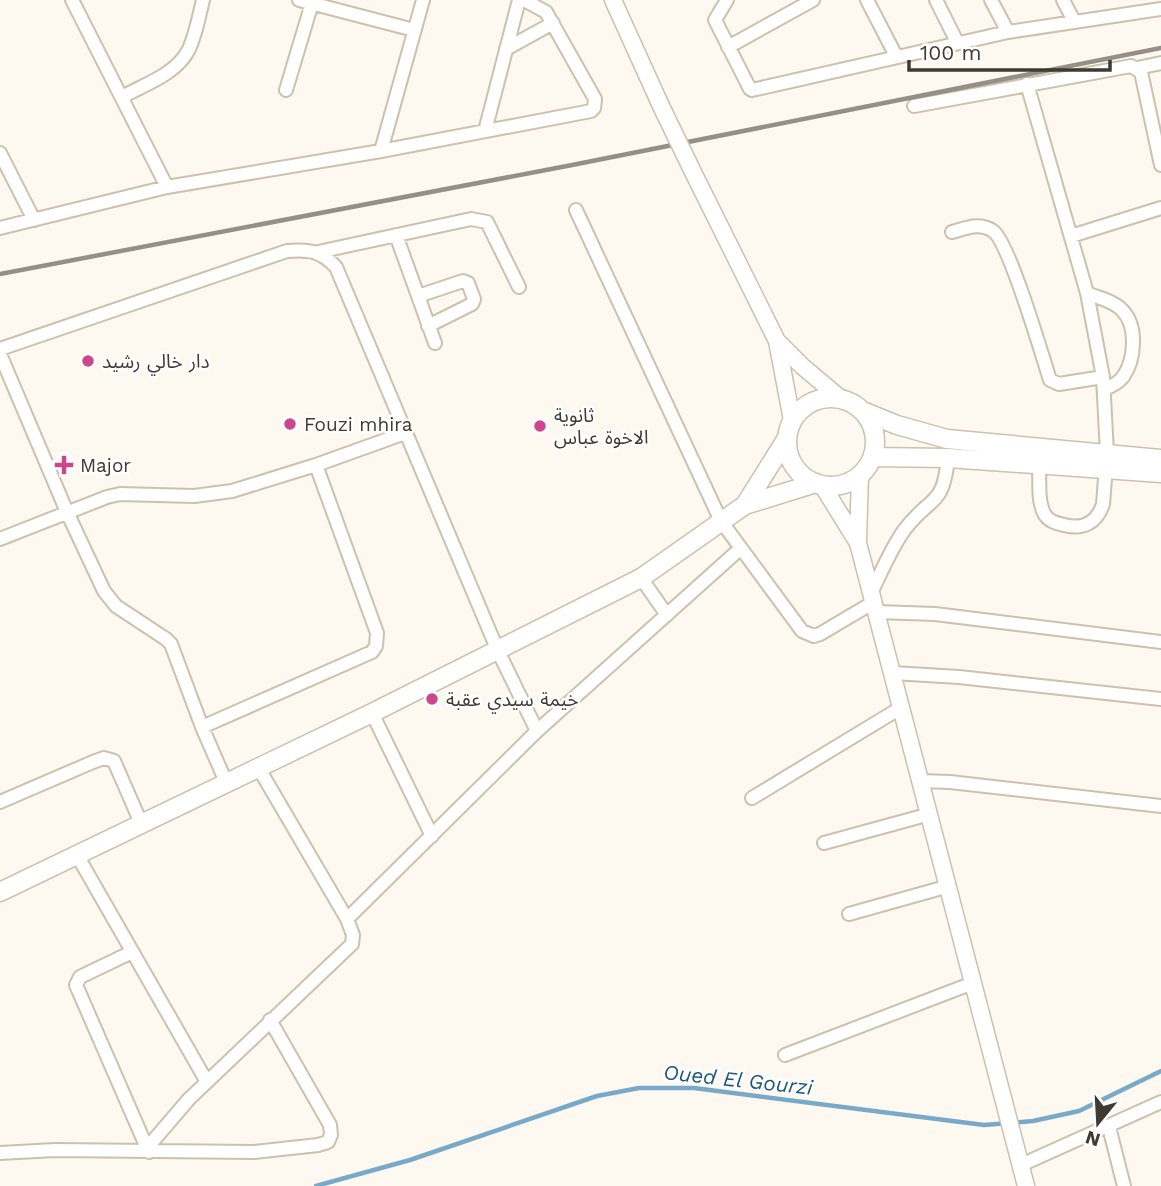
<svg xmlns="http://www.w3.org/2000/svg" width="1161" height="1186" viewBox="0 0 1161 1186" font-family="'Work Sans','Noto Sans Arabic',sans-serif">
  <rect width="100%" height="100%" fill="#fdf9f0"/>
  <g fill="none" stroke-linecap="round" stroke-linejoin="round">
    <path stroke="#79a9c8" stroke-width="4.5" d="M 316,1186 L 410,1160 L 597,1096 L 639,1088 L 694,1088 L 984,1125 L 1033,1121 L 1079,1111 L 1161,1071"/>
    <defs>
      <path id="minor" d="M 72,0 L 167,187
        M 299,0 L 414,30
        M 727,0 L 715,20 L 750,89 L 752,90 L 1008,32 L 1161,9
        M 867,0 L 896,56
        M 936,0 L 957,42
        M 991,0 L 1008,32
        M 1063,0 L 1074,21
        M 728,47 L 813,0
        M 506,49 L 553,23
        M 1137,68 L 1161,63
        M 1027,84 L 1087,293 L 1103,377 L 1107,453 L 1103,504 C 1097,523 1083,530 1064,525 C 1056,523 1050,522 1045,515 C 1037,502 1040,480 1039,465
        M 286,90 L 312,3
        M 122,97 C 145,84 177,74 189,49 C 196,34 199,16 203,0
        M 914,106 L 1131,66 L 1141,72 L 1161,165
        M 485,131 L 519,0
        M 381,151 L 423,0
        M 0,153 L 34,220
        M 576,210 L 721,521 L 802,631 L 814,636 L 820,634 L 874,602
        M 0,228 L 167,187 L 381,151 L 591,111 L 594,108 L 595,99 L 546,12 L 524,0
        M 952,232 C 967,228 979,222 993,231 C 1009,242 1042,355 1050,380 L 1059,384 L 1103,377
        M 396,235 L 435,343
        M 1071,236 L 1161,208
        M 318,252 L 471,219 L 487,222 L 519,287
        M 1087,293 C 1098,298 1114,301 1122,310 C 1138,326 1135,360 1123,377 C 1118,383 1112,386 1105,389
        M 418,296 L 463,281 L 468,283 L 474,299 L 472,304 L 428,326
        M 0,349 L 287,251 C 309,249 321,251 336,267 L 498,651 L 537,731
        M 0,354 L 67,512 L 104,591 L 116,606 L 166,639 L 171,644 L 202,727 L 226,782
        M 0,539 L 107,497 L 120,494 L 194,496 L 232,491 L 316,465 L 405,433
        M 641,578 L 667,615
        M 872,591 C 882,571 891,548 905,529 C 931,495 943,508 948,458
        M 877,612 L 935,614 L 1161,642
        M 893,673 L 959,677 L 1161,699
        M 372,713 L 432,836
        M 202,727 L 372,652 L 376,646 L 377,633 L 316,465
        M 920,781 L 950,782 L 1161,806
        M 752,798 L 902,707
        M 0,802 L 93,762 L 104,758 L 114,761 L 141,823
        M 824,843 L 930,814
        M 77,855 L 207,1082
        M 849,914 L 949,886
        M 347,919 L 537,731 L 741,548
        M 132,952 L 80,977 L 76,985 L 147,1148
        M 785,1055 L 973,983
        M 1109,1127 L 1124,1186
        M 149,1152 L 147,1148 L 189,1099 L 352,944 L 353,935 L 347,919 L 258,767
        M 0,1153 L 55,1150 L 254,1152 L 318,1145 L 328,1142 L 331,1135 L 330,1125 L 270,1020
        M 1021,1165 L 1161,1102"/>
      <path id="tertiary" d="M 613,0 L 661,106
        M 692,170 L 777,341 L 792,420
        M 777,341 L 802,366 L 840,398
        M 822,485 L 858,543 L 1026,1186
        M 858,540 L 860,475"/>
      <path id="secondary" d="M787 442a44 44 0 1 1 88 0a44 44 0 1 1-88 0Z
        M 865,412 L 897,425 L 947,439 L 1161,459
        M 873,457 L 948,458 L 1161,473
        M 745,505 L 787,438
        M 0,892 L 372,713 L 641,578 L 745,505 L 816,483"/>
    </defs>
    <use href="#minor" stroke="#ccc1ad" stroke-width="16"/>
    <use href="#tertiary" stroke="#ccc1ad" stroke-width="19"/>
    <use href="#secondary" stroke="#ccc1ad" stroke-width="21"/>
    <use href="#minor" stroke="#fff" stroke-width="12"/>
    <use href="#tertiary" stroke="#fff" stroke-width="16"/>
    <use href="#secondary" stroke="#fff" stroke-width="18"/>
    <path stroke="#948f87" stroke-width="4.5" d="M 0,274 L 567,166 L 1161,48"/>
    <defs>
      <path id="tertiary-bridge" d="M 661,106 L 692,170"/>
    </defs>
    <use href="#tertiary-bridge" stroke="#ccc1ad" stroke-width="19" stroke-linecap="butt"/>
    <use href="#tertiary-bridge" stroke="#fff" stroke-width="16"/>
  </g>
  <g fill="#cb468a" stroke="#fff" stroke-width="2.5">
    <circle cx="88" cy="361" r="7"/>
    <circle cx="290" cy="424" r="7"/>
    <circle cx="540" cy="426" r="7"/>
    <path d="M60.5 454.5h7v7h7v7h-7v7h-7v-7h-7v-7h7z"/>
    <circle cx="432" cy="699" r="7"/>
  </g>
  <g text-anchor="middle" stroke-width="5" stroke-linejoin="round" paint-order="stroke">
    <g font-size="19" fill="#3e3931" stroke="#fff" text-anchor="start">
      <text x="102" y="368">دار خالي رشيد</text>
      <text x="554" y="422">ثانوية<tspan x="554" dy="22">الاخوة عباس</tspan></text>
      <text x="304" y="431">Fouzi mhira</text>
      <text x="80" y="472">Major</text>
      <text x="446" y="706">خيمة سيدي عقبة</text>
    </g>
    <g font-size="21" font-style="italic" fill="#1e5878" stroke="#fff">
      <text transform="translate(738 1080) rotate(6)" y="7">Oued El Gourzi</text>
    </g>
  </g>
  <g transform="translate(1098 1123) rotate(198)" stroke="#ffffff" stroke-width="5" paint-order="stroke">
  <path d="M0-5L12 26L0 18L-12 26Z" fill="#3e3931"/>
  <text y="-10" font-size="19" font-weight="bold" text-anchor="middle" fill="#3e3931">N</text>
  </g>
  <path d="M909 60v10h201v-10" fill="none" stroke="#3e3931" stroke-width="3.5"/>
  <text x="920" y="60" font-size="21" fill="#3e3931" stroke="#ffffff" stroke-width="5" paint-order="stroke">100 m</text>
</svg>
